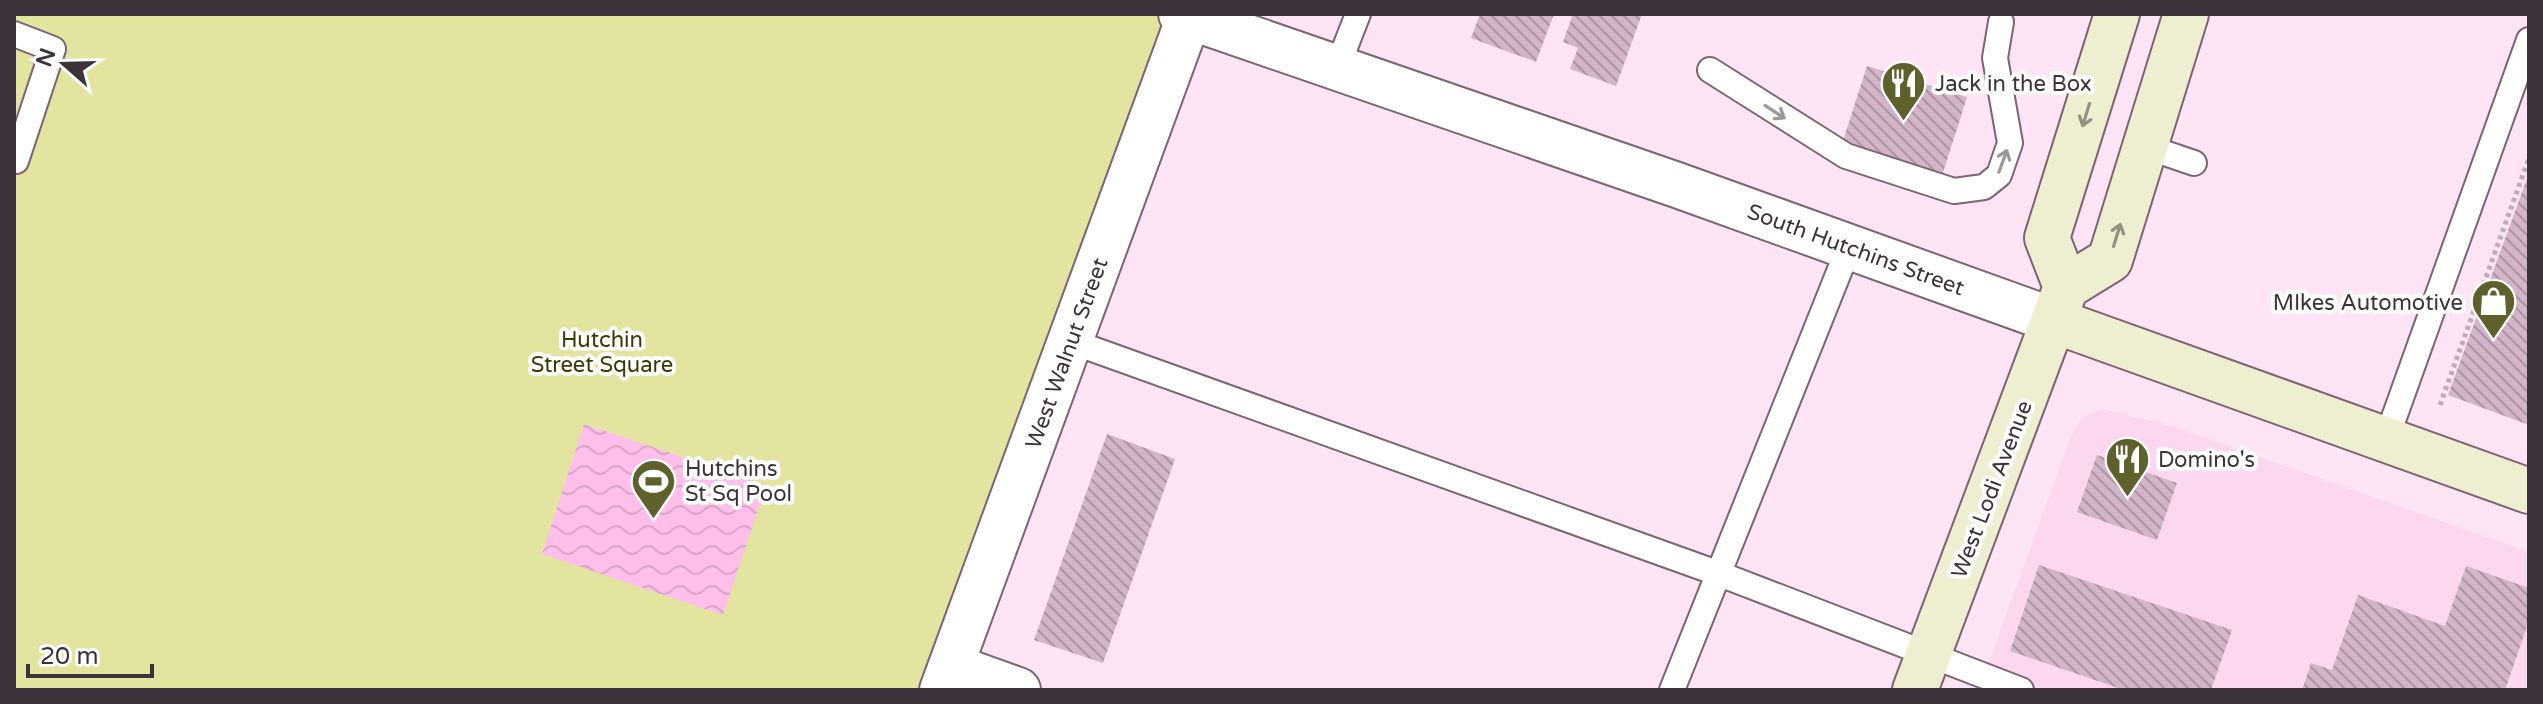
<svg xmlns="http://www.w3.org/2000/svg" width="2543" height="704" viewBox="0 0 2543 704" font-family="'Varela Round',sans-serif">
  <defs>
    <pattern id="water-waves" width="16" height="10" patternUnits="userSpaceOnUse" patternTransform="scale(2)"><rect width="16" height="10" fill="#febfea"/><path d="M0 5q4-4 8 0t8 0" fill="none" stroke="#dba5c9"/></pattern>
    <pattern id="building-back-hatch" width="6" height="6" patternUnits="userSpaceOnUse" patternTransform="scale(2)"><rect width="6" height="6" fill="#d2b5c8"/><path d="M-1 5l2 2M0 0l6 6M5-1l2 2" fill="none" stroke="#ac94a3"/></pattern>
  </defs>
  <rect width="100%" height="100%" fill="#fde5f5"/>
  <path fill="#fcd8f0" d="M 2103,409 L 2172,426 L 2529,552 L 2529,690 L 1979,690 L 2071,436 L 2082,418 Z"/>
  <path fill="#e3e49f" d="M 14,14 L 1181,14 L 941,690 L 14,690 Z"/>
  <path fill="url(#water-waves)" d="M 584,424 L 766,485 L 723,615 L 542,554 Z"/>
  <path fill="url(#building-back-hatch)" d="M 1480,14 L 1554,14 L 1536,62 L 1471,38 Z
    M 1573,14 L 1642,14 L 1616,86 L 1570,69 L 1578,48 L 1563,42 Z
    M 1867,66 L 1967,97 L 1941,179 L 1841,147 Z
    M 2529,173 L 2529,425 L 2448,395 Z
    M 1107,434 L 1175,459 L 1103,663 L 1034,640 Z
    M 2097,455 L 2177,483 L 2157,540 L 2077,512 Z
    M 2039,565 L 2232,630 L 2211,690 L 2124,690 L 2010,651 Z
    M 2466,566 L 2529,588 L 2529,621 L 2505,690 L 2302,690 L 2311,663 L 2332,670 L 2358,595 L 2445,626 Z"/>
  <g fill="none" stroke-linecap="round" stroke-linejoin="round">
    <defs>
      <path id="service" d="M 14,34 L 53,49 L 16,161
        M 1337,68 L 1358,14
        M 1710,70 L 1846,156 L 1954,191 L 1984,187 L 1999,175 L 2010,143 L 1995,58 L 2001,22
        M 2144,146 L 2194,163
        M 1070,341 L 1717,573 L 2021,690
        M 2386,440 L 2529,40
        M 1672,690 L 1849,247"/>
      <path id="minor" d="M 951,666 L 1018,690
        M 942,690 L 1189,17"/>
      <path id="tertiary" d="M 1181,14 L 1677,185 L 2055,321"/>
      <path id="secondary" d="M 2066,287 L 2110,260 L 2186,14
        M 2055,321 L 2529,491
        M 1915,690 L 2066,287 L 2047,238 L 2117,14"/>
    </defs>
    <use href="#service" stroke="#7d6374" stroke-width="28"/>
    <use href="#minor" stroke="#7d6374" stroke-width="48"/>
    <use href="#tertiary" stroke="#7d6374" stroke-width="48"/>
    <use href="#secondary" stroke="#7d6374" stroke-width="48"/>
    <path stroke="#bfabb8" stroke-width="5" stroke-dasharray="4 4" stroke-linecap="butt" d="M 2440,405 L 2529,158"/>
    <use href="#service" stroke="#fff" stroke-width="24"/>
    <use href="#minor" stroke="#fff" stroke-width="44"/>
    <use href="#tertiary" stroke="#fff" stroke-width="44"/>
    <use href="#secondary" stroke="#eeeed0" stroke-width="44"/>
  </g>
  <defs><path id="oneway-shaft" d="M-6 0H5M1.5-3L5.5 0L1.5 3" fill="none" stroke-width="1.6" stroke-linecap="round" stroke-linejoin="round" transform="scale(2)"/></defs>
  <g stroke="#9e989c">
    <use href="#oneway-shaft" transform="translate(1775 112) rotate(33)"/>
    <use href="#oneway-shaft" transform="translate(2003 161) rotate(-70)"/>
  </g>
  <g stroke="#969085">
    <use href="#oneway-shaft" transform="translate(2086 115) rotate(107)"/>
    <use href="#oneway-shaft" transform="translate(2117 235) rotate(-73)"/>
  </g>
  <defs>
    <symbol id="restaurant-pin" viewBox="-11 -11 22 30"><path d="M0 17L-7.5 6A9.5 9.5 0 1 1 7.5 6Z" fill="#60602d" stroke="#fff"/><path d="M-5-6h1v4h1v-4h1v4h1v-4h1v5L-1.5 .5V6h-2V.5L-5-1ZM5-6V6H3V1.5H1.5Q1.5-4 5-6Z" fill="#fff"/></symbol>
    <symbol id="shop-pin" viewBox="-11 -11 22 30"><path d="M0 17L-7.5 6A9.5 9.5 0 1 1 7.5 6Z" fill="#60602d" stroke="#fff"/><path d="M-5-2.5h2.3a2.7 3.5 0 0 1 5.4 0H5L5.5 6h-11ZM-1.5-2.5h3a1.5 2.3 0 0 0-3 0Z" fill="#fff"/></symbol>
    <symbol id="stadium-pin" viewBox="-11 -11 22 30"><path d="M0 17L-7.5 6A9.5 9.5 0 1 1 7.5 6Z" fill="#60602d" stroke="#fff"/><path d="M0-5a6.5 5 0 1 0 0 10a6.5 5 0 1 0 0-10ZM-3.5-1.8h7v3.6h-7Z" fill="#fff"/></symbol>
  </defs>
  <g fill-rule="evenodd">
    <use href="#restaurant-pin" x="1878" y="58" width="51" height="69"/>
    <use href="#shop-pin" x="2468" y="276" width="51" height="69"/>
    <use href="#restaurant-pin" x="2102" y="434" width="51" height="69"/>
    <use href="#stadium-pin" x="628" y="456" width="51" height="69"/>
  </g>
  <g text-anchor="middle" stroke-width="8" stroke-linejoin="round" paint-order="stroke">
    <g font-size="22" fill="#3e323a" stroke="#fff" text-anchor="start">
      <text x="1935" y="91">Jack in the Box</text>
      <text x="2463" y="310" text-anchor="end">MIkes Automotive</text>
      <text x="2158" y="467">Domino's</text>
      <text x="685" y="476">Hutchins<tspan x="685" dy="25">St Sq Pool</tspan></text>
    </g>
    <g font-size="22" fill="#3e323a" stroke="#fff">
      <text transform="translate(1856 249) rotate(20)" y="8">South Hutchins Street</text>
      <text transform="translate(1066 353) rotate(-70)" y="8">West Walnut Street</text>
      <text transform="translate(1991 489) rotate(-69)" y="8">West Lodi Avenue</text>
    </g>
    <g font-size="22" fill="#3b3a02" stroke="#fff">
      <text x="602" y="347">Hutchin<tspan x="602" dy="25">Street Square</tspan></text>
    </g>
  </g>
  <rect width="2543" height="704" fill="none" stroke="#3e323a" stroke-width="32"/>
  <g transform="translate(64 64) rotate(290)" stroke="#ffffff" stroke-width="6" paint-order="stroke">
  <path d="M0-6L14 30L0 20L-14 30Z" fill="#3e323a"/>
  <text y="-12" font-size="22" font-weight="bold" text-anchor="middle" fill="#3e323a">N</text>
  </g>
  <path d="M28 664v12h124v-12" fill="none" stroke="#3e323a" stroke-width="4"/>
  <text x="40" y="664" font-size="24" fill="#3e323a" stroke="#ffffff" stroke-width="6" paint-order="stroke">20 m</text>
</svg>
